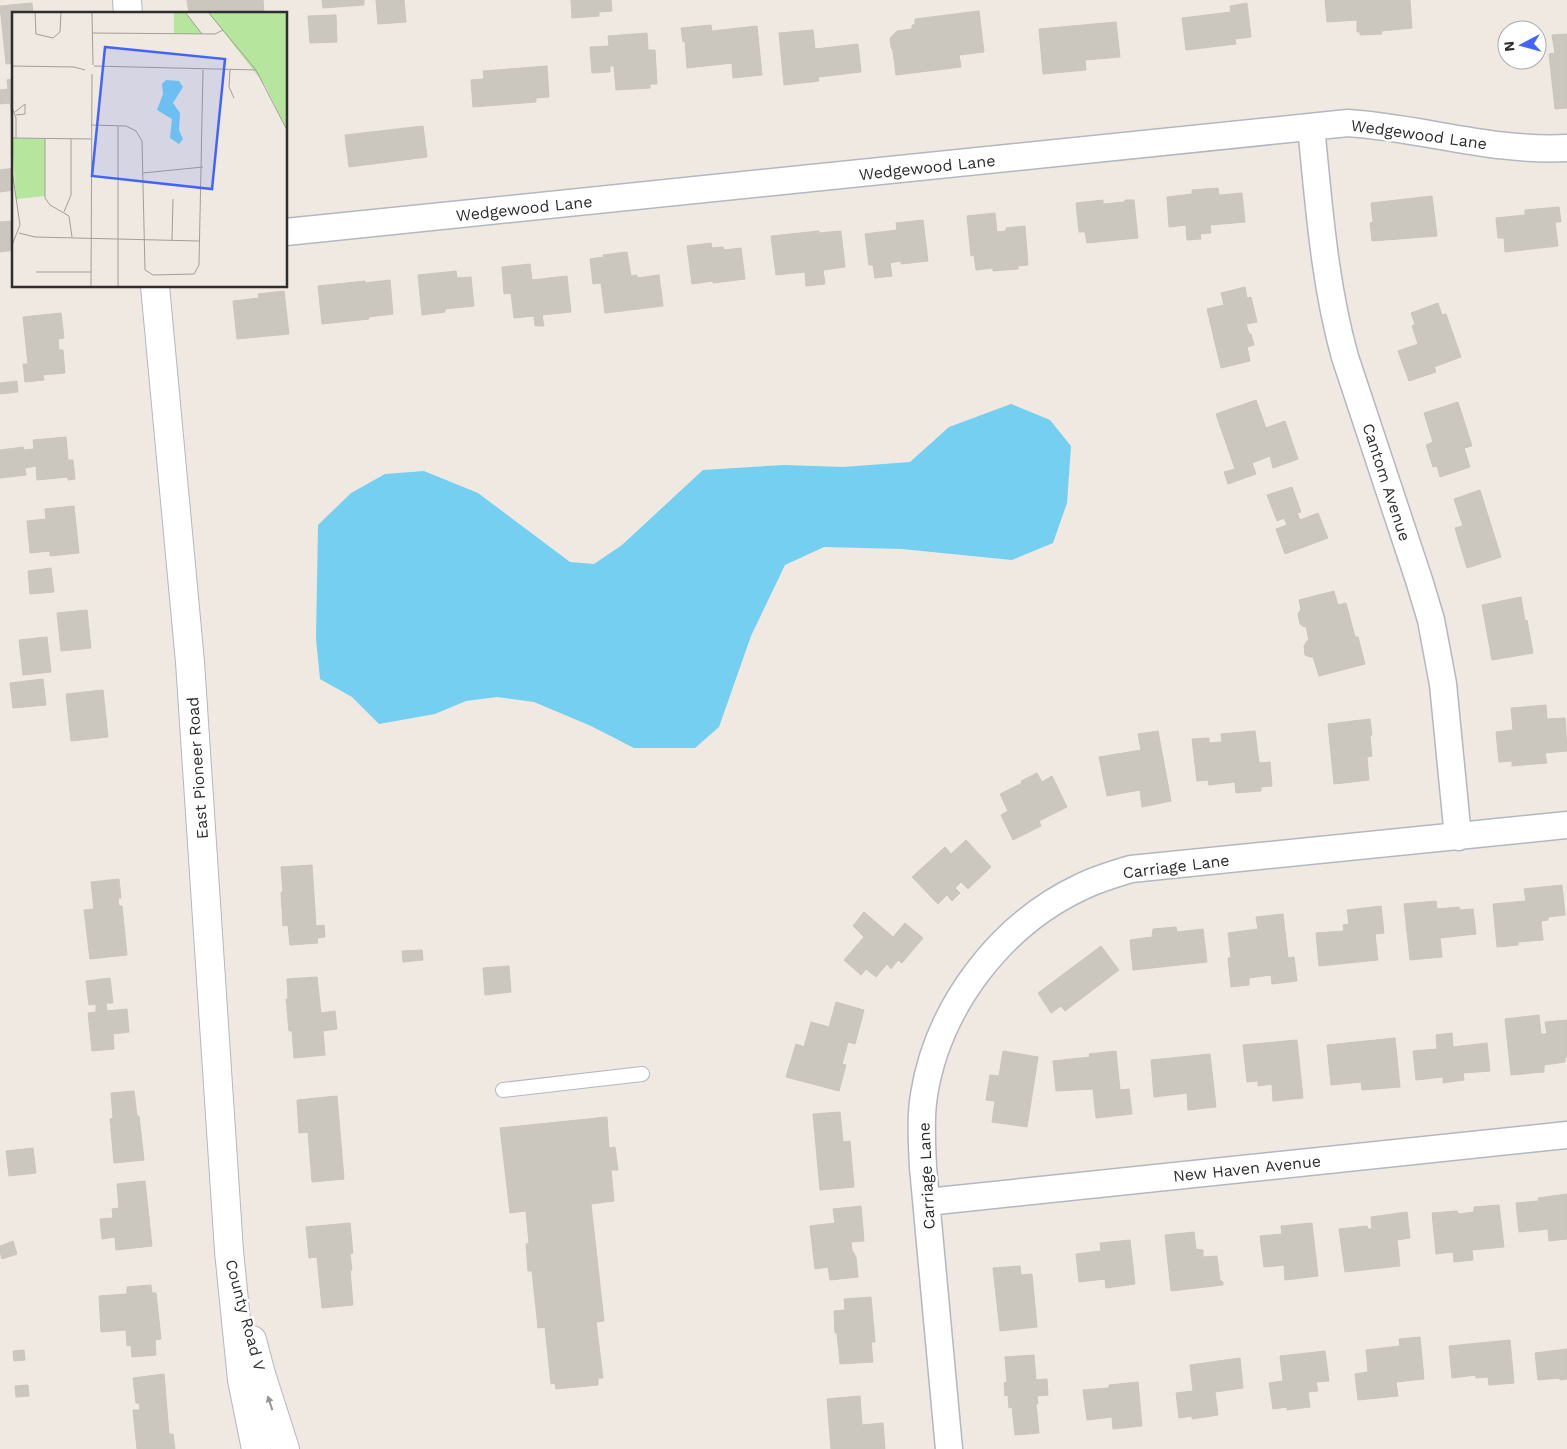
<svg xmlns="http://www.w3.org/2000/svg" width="1567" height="1449" viewBox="0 0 1567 1449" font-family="'Work Sans',sans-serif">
  <rect width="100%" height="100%" fill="#efe9e1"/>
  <path fill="#75cff0" d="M 1011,404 L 1050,420 L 1071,446 L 1067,503 L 1053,543 L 1012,560 L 902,549 L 824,547 L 785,565 L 751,636 L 719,727 L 695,748 L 634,748 L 591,726 L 534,702 L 497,697 L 466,701 L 435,714 L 379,724 L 352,697 L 320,679 L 316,639 L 318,525 L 351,493 L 385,474 L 424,471 L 478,493 L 570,562 L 594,564 L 622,545 L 703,470 L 784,465 L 843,467 L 910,462 L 949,427 Z"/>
  <path fill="#cbc7bf" stroke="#cbc5ba" d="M 187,0 L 263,0 L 264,13 L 189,14 Z
    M 322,0 L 364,0 L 364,5 L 323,8 Z
    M 376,0 L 404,0 L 406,22 L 378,24 Z
    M 571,0 L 611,0 L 612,11 L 599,12 L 599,16 L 572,18 Z
    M 1325,0 L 1410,0 L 1412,28 L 1381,31 L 1382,34 L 1360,35 L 1360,32 L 1357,32 L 1357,20 L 1327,22 Z
    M 32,3 L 33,14 L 14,14 L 14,63 L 6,64 L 0,6 Z
    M 1247,3 L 1251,37 L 1235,39 L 1236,44 L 1186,50 L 1182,18 L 1231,12 L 1230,6 Z
    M 979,11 L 984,52 L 959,55 L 961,67 L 896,75 L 893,51 L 891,47 L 890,38 L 897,31 L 912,29 L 912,25 L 915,25 L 915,19 Z
    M 336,15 L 337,42 L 310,43 L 308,16 Z
    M 1116,22 L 1120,57 L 1085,60 L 1086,70 L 1043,74 L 1039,29 Z
    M 711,25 L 712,31 L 757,26 L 762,75 L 733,78 L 732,63 L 687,68 L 685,41 L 683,42 L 681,28 Z
    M 813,30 L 815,49 L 858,44 L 861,72 L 818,77 L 819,81 L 784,85 L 779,33 Z
    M 647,33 L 648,50 L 655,50 L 657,84 L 650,84 L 650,88 L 616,90 L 614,66 L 610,66 L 610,72 L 592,73 L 590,47 L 609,46 L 608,36 Z
    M 1567,34 L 1567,108 L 1555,109 L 1549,54 L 1555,53 L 1552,35 Z
    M 547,66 L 549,97 L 536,98 L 536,102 L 473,107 L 471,80 L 484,79 L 483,71 Z
    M 14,79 L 14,124 L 12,124 L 10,103 L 0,104 L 0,90 L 8,89 L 7,80 Z
    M 423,126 L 427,157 L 349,167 L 345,135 Z
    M 14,168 L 14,190 L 0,192 L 0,170 Z
    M 1218,188 L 1219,195 L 1242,193 L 1245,222 L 1210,225 L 1211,233 L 1200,234 L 1201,239 L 1187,240 L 1186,225 L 1169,227 L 1167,197 L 1192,194 L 1192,190 Z
    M 1432,196 L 1437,236 L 1372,241 L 1370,223 L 1373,222 L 1371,203 Z
    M 1103,200 L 1103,204 L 1125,202 L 1125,200 L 1134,200 L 1138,238 L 1087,243 L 1085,232 L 1079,232 L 1076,203 Z
    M 1559,207 L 1561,222 L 1555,222 L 1558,246 L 1505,252 L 1504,238 L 1498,238 L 1496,218 L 1525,215 L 1525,210 Z
    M 995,213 L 997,232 L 1006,231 L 1006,228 L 1025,226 L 1028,265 L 1018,266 L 1018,269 L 993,271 L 993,268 L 976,270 L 974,255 L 971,256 L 967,216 Z
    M 923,220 L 928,261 L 901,264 L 901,261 L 890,263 L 892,276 L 875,278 L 873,265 L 869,265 L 865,234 L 897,230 L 896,223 Z
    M 11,221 L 14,250 L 0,252 L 0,222 Z
    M 819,231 L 819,233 L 841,231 L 845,267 L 823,270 L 825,284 L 806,286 L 805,272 L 776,275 L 771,236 Z
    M 711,243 L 712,248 L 723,247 L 724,250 L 741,248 L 745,279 L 713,283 L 713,281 L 692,284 L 687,246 Z
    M 627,252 L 631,276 L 637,275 L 637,278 L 659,275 L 663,306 L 605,313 L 601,283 L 593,284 L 590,259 L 604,257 L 603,255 Z
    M 530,264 L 532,280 L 567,276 L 571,312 L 542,315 L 544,326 L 535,326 L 534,316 L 514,318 L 511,293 L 504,294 L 502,267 Z
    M 456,271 L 457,278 L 471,277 L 474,306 L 445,309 L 445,312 L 422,315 L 418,275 Z
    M 390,280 L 393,314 L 368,317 L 369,319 L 322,324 L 318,286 L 365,281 L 365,283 Z
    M 1245,287 L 1247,298 L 1251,297 L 1257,322 L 1246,324 L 1249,334 L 1251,334 L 1254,345 L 1247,347 L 1250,361 L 1221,368 L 1207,309 L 1224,305 L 1221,293 Z
    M 284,291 L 289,334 L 237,339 L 233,301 L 259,298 L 258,294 Z
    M 1438,303 L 1442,315 L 1446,314 L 1461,357 L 1434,367 L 1436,372 L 1409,381 L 1398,351 L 1418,344 L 1412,326 L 1415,324 L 1411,313 Z
    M 61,313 L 64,338 L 58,339 L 59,350 L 63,350 L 65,373 L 43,375 L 44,380 L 25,382 L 23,364 L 28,364 L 23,317 Z
    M 17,381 L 18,392 L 0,394 L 0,383 Z
    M 1256,400 L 1266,428 L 1285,421 L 1298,459 L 1273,468 L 1270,456 L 1252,463 L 1256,474 L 1228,484 L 1224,472 L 1235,469 L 1216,414 Z
    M 1458,402 L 1472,446 L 1464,448 L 1470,467 L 1440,477 L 1437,466 L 1433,467 L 1426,445 L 1433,442 L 1424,413 Z
    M 66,437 L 68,460 L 73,460 L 75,479 L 68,480 L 68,477 L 37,480 L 36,466 L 25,468 L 26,475 L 0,478 L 0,450 L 23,447 L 24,450 L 34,449 L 33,440 Z
    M 1292,487 L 1301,512 L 1297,513 L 1300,520 L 1318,513 L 1328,538 L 1285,554 L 1276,529 L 1287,525 L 1284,518 L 1277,521 L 1267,495 Z
    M 1480,490 L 1501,557 L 1467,568 L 1455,528 L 1463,526 L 1454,499 Z
    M 74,506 L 79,553 L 50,556 L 50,551 L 30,553 L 27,521 L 46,519 L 45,509 Z
    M 51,568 L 54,592 L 30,594 L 28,571 Z
    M 1334,591 L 1338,605 L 1346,603 L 1355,637 L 1358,637 L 1365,664 L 1319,676 L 1313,657 L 1310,657 L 1305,655 L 1304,646 L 1307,641 L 1309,641 L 1306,626 L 1304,627 L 1300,624 L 1298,614 L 1301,609 L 1299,600 Z
    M 1521,597 L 1525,621 L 1527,620 L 1533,653 L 1492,660 L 1482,605 Z
    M 87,610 L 91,648 L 61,651 L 57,613 Z
    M 47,637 L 51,672 L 23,675 L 19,640 Z
    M 43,679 L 46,705 L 13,708 L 10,683 Z
    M 103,690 L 108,737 L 71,741 L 66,694 Z
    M 1546,705 L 1547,719 L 1565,718 L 1567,751 L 1545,753 L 1547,763 L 1512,766 L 1512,761 L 1499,762 L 1496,732 L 1513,730 L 1511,708 Z
    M 1370,719 L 1372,735 L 1370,736 L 1372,756 L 1367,757 L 1369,780 L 1334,784 L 1328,724 Z
    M 1158,731 L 1171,801 L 1142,807 L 1140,790 L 1107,796 L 1099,757 L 1141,750 L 1138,734 Z
    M 1255,731 L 1259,763 L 1270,762 L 1272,786 L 1261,787 L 1261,791 L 1236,793 L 1235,782 L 1209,785 L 1208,780 L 1197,781 L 1192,739 L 1209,738 L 1209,743 L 1222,742 L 1221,734 Z
    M 1037,773 L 1042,782 L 1052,776 L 1067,807 L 1039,821 L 1041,826 L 1013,840 L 1001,815 L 1008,811 L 1000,794 L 1022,783 L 1021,781 Z
    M 966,840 L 991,867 L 968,889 L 961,882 L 955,888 L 960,893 L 952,901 L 947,895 L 938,904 L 912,877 L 945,847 L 951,854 Z
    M 312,865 L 316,926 L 324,925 L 325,937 L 317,938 L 318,943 L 290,945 L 288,925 L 283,926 L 281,892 L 283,892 L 281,867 Z
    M 119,879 L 121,898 L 118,898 L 119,906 L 122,906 L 127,955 L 90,959 L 84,910 L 94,909 L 91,882 Z
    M 1562,885 L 1565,915 L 1548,917 L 1548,920 L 1541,921 L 1543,940 L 1518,942 L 1518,945 L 1497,947 L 1493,904 L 1526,901 L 1524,889 Z
    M 1436,901 L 1437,909 L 1459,907 L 1460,910 L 1473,909 L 1476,934 L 1440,938 L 1442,957 L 1410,960 L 1404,904 Z
    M 1381,906 L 1384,933 L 1375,934 L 1378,960 L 1319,966 L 1316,933 L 1344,931 L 1343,925 L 1349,924 L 1347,910 Z
    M 864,912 L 893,937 L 905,923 L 923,938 L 902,963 L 898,960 L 891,969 L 887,964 L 876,977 L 866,969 L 861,975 L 844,960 L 864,937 L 853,926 Z
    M 1283,914 L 1288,958 L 1294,957 L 1297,981 L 1272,984 L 1271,975 L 1249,978 L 1249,985 L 1231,987 L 1228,958 L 1231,958 L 1228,933 L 1258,929 L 1256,917 Z
    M 1176,927 L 1177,932 L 1203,929 L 1207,962 L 1133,970 L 1130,940 L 1152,937 L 1153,929 Z
    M 1101,946 L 1119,970 L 1065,1011 L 1061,1006 L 1051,1013 L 1038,993 Z
    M 422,950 L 423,960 L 403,962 L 402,951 Z
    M 509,966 L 511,992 L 485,995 L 483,968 Z
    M 317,977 L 321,1013 L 335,1011 L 337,1029 L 323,1031 L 325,1055 L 294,1058 L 292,1031 L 289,1031 L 286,999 L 288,999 L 287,979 Z
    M 110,978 L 113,1003 L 106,1003 L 107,1011 L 127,1009 L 129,1032 L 113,1034 L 114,1049 L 92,1051 L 88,1013 L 96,1012 L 96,1004 L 89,1005 L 86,981 Z
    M 836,1002 L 864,1010 L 855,1044 L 848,1042 L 842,1064 L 846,1065 L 839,1091 L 786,1077 L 796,1044 L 804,1047 L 811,1022 L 829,1027 Z
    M 1539,1015 L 1541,1034 L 1547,1034 L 1545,1022 L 1567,1020 L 1567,1057 L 1565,1058 L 1565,1062 L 1544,1065 L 1544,1072 L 1511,1075 L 1505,1019 Z
    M 1452,1033 L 1453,1047 L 1487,1043 L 1490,1071 L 1463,1073 L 1464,1080 L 1443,1083 L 1443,1077 L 1416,1080 L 1413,1051 L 1437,1049 L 1436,1035 Z
    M 1395,1038 L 1400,1087 L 1362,1090 L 1361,1082 L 1331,1085 L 1327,1045 Z
    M 1297,1040 L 1303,1098 L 1273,1101 L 1272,1084 L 1258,1086 L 1258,1081 L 1247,1082 L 1243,1045 Z
    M 1003,1051 L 1038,1057 L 1027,1127 L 992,1122 L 995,1101 L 986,1100 L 990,1075 L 999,1076 Z
    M 1116,1051 L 1120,1090 L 1129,1089 L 1132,1114 L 1096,1118 L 1093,1089 L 1056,1091 L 1053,1061 L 1090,1057 L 1089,1054 Z
    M 1210,1054 L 1216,1107 L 1188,1110 L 1187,1093 L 1154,1097 L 1151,1060 Z
    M 134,1091 L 137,1116 L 139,1116 L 144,1160 L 114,1163 L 110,1119 L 113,1118 L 111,1093 Z
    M 337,1096 L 344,1179 L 312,1182 L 308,1132 L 299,1133 L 297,1100 Z
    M 840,1112 L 843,1142 L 850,1141 L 854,1187 L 820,1190 L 813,1114 Z
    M 607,1117 L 609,1148 L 615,1147 L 618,1170 L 611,1170 L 614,1201 L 591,1204 L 604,1321 L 596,1322 L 603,1378 L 598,1378 L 598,1385 L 556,1389 L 555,1383 L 551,1384 L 545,1327 L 538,1328 L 532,1271 L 528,1271 L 526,1244 L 529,1243 L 526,1211 L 510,1213 L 500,1128 Z
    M 33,1148 L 36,1173 L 9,1176 L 6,1151 Z
    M 145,1181 L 152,1246 L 116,1250 L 115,1237 L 102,1239 L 100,1219 L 113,1218 L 112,1209 L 119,1208 L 117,1184 Z
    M 1567,1194 L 1567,1239 L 1549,1241 L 1548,1229 L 1519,1232 L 1516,1203 L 1539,1201 L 1538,1198 Z
    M 1499,1205 L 1504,1247 L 1472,1250 L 1473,1260 L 1454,1262 L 1453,1252 L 1436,1254 L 1432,1213 L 1457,1211 L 1459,1214 L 1474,1212 L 1474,1207 Z
    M 861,1206 L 864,1241 L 851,1242 L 852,1250 L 856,1257 L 858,1277 L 830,1280 L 828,1267 L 815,1269 L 810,1226 L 835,1223 L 833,1209 Z
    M 1407,1212 L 1410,1238 L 1397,1240 L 1400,1266 L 1345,1272 L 1339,1229 L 1367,1226 L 1368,1229 L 1372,1229 L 1371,1217 Z
    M 350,1223 L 353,1253 L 350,1254 L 352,1270 L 350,1270 L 353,1305 L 322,1308 L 317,1257 L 309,1258 L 306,1227 Z
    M 1312,1223 L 1318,1276 L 1285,1280 L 1284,1265 L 1264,1267 L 1260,1236 L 1282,1234 L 1281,1226 Z
    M 1194,1232 L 1196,1249 L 1203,1250 L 1203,1257 L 1217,1256 L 1220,1280 L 1223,1282 L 1223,1285 L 1171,1291 L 1165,1235 Z
    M 1130,1240 L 1135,1284 L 1106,1288 L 1105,1279 L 1079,1282 L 1076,1254 L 1101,1251 L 1100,1243 Z
    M 13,1241 L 17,1254 L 2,1259 L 0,1252 L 0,1246 Z
    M 1020,1266 L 1021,1275 L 1032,1274 L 1037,1327 L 1000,1331 L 993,1268 Z
    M 151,1285 L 152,1293 L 156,1293 L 161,1339 L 155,1340 L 156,1355 L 132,1357 L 131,1345 L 127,1346 L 126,1330 L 101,1332 L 99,1296 L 127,1294 L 127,1287 Z
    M 871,1297 L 875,1342 L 871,1342 L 873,1362 L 840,1364 L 837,1333 L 835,1333 L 834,1311 L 845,1310 L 844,1299 Z
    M 1420,1337 L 1424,1379 L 1396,1382 L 1398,1396 L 1358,1400 L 1355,1374 L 1368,1372 L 1366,1350 L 1400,1346 L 1399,1339 Z
    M 1510,1340 L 1514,1383 L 1489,1385 L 1488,1377 L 1476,1378 L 1476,1375 L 1452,1378 L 1449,1346 Z
    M 1567,1349 L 1567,1379 L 1560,1380 L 1560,1378 L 1538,1380 L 1535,1353 Z
    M 24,1350 L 25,1360 L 14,1361 L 13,1351 Z
    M 1325,1351 L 1329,1381 L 1316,1382 L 1318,1391 L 1308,1392 L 1310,1407 L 1287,1410 L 1287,1407 L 1273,1409 L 1269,1383 L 1283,1381 L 1280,1356 Z
    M 1034,1355 L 1036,1380 L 1047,1379 L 1048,1395 L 1037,1396 L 1038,1404 L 1036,1404 L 1039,1433 L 1015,1435 L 1012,1407 L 1009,1408 L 1008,1395 L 1005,1396 L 1004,1383 L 1007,1382 L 1005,1357 Z
    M 1240,1358 L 1243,1388 L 1215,1392 L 1218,1415 L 1192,1419 L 1192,1416 L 1179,1418 L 1176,1393 L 1193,1391 L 1190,1365 Z
    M 164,1374 L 169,1434 L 173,1434 L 175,1449 L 137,1449 L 133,1410 L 140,1410 L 139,1403 L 136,1403 L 133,1378 Z
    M 1138,1382 L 1142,1426 L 1113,1429 L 1112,1417 L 1087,1420 L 1083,1390 L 1109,1388 L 1109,1385 Z
    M 28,1385 L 29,1396 L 16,1397 L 15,1386 Z
    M 860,1396 L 862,1425 L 883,1423 L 885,1449 L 831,1449 L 827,1399 Z"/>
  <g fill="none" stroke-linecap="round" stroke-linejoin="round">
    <defs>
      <path id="service" d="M 503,1090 L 642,1074"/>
      <path id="minor" d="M 1311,127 C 1319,205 1324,282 1345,357 L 1419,580 L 1431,620 L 1443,684 L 1458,837
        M 286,232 L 1348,123 C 1423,128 1492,152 1567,148
        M 927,1202 L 1567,1135
        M 949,1449 L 923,1167 C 922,1144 920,1119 924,1095 C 938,1007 1000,925 1081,887 C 1097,879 1114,874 1131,869 L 1567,825"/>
      <path id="secondary" d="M 127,0 L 128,14
        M 155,286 L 190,662 L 229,1251 L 242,1380 L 256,1449
        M 252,1340 L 261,1374 L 285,1449"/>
    </defs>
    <use href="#service" stroke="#b4b7c1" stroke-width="16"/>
    <use href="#minor" stroke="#b4b7c1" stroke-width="29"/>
    <use href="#secondary" stroke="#b4b7c1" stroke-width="30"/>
    <use href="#service" stroke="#fff" stroke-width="14"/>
    <use href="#minor" stroke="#fff" stroke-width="26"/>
    <use href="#secondary" stroke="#fff" stroke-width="28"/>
  </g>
  <defs><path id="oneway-solid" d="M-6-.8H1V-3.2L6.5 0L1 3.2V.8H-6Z" transform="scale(1.25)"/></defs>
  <use fill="#969696" href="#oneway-solid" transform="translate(270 1403) rotate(-108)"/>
  <g text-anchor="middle" stroke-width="5" stroke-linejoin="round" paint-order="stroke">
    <g font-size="16" fill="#2e2e2e" stroke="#fff">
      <text transform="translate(1419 134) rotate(8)" y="6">Wedgewood Lane</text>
      <text transform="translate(927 167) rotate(-6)" y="6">Wedgewood Lane</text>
      <text transform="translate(524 208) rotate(-6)" y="6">Wedgewood Lane</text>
      <text transform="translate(1387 482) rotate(72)" y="6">Cantom Avenue</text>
      <text transform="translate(197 768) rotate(-94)" y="6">East Pioneer Road</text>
      <text transform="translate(1176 866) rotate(-7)" y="6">Carriage Lane</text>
      <text transform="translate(1247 1168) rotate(-6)" y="6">New Haven Avenue</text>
      <text transform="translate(926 1176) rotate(-93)" y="6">Carriage Lane</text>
      <text transform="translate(246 1315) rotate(75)" y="6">County Road V</text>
    </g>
  </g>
  <g transform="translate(12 12)">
    <rect width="275" height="275" fill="#efe9e1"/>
    <path d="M 162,0 L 173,0 L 190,22 L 162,22 ZM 196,0 L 275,0 L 275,118 L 253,73 ZM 0,126 L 33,127 L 33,184 L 4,187 Z" fill="#b6e59e"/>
    <path d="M 154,68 L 167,69 L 171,75 L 161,91 L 168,101 L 167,118 L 171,127 L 167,132 L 158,126 L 160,107 L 145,98 L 151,82 L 150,72 Z" fill="#75cff0"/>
    <path fill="none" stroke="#a29e99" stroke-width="1" d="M 23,0 L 24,22 L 41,26 L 48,20 L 49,0M 80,0 L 81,53M 173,0 L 190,22M 196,0 L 244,58 L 275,118M 80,21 L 203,22 L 211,18M 0,54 L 62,55 L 73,58M 82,54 L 244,58M 218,58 L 217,75 L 222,86M 0,95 L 4,106 L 4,126M 3,100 L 13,92 L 13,102 L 4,103M 79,113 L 114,114 L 124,119 L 130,129 L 133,258 L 141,263 L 182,262 L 187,253 L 191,58M 106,114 L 106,275M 0,126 L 79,127M 33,127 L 33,186 L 38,193 L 57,204 L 60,225M 0,158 L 8,213 L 0,233M 131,161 L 191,155M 52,200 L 59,183 L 59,127M 7,221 L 23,225 L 187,229M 160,228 L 161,187M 24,260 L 79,260M 79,275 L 80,62"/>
    <path fill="#4264fb" fill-opacity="0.15" stroke="#4264fb" stroke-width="2.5" d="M 93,35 L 213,47 L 200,177 L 80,164 Z"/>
    <rect width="275" height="275" fill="none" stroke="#2e2e2e" stroke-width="2.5"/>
  </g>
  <g transform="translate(1522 45) rotate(264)"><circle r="24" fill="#ffffff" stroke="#ababab"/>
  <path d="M0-4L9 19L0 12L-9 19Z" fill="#4264fb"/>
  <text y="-8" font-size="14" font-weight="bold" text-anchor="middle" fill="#2e2e2e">N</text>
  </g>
</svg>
